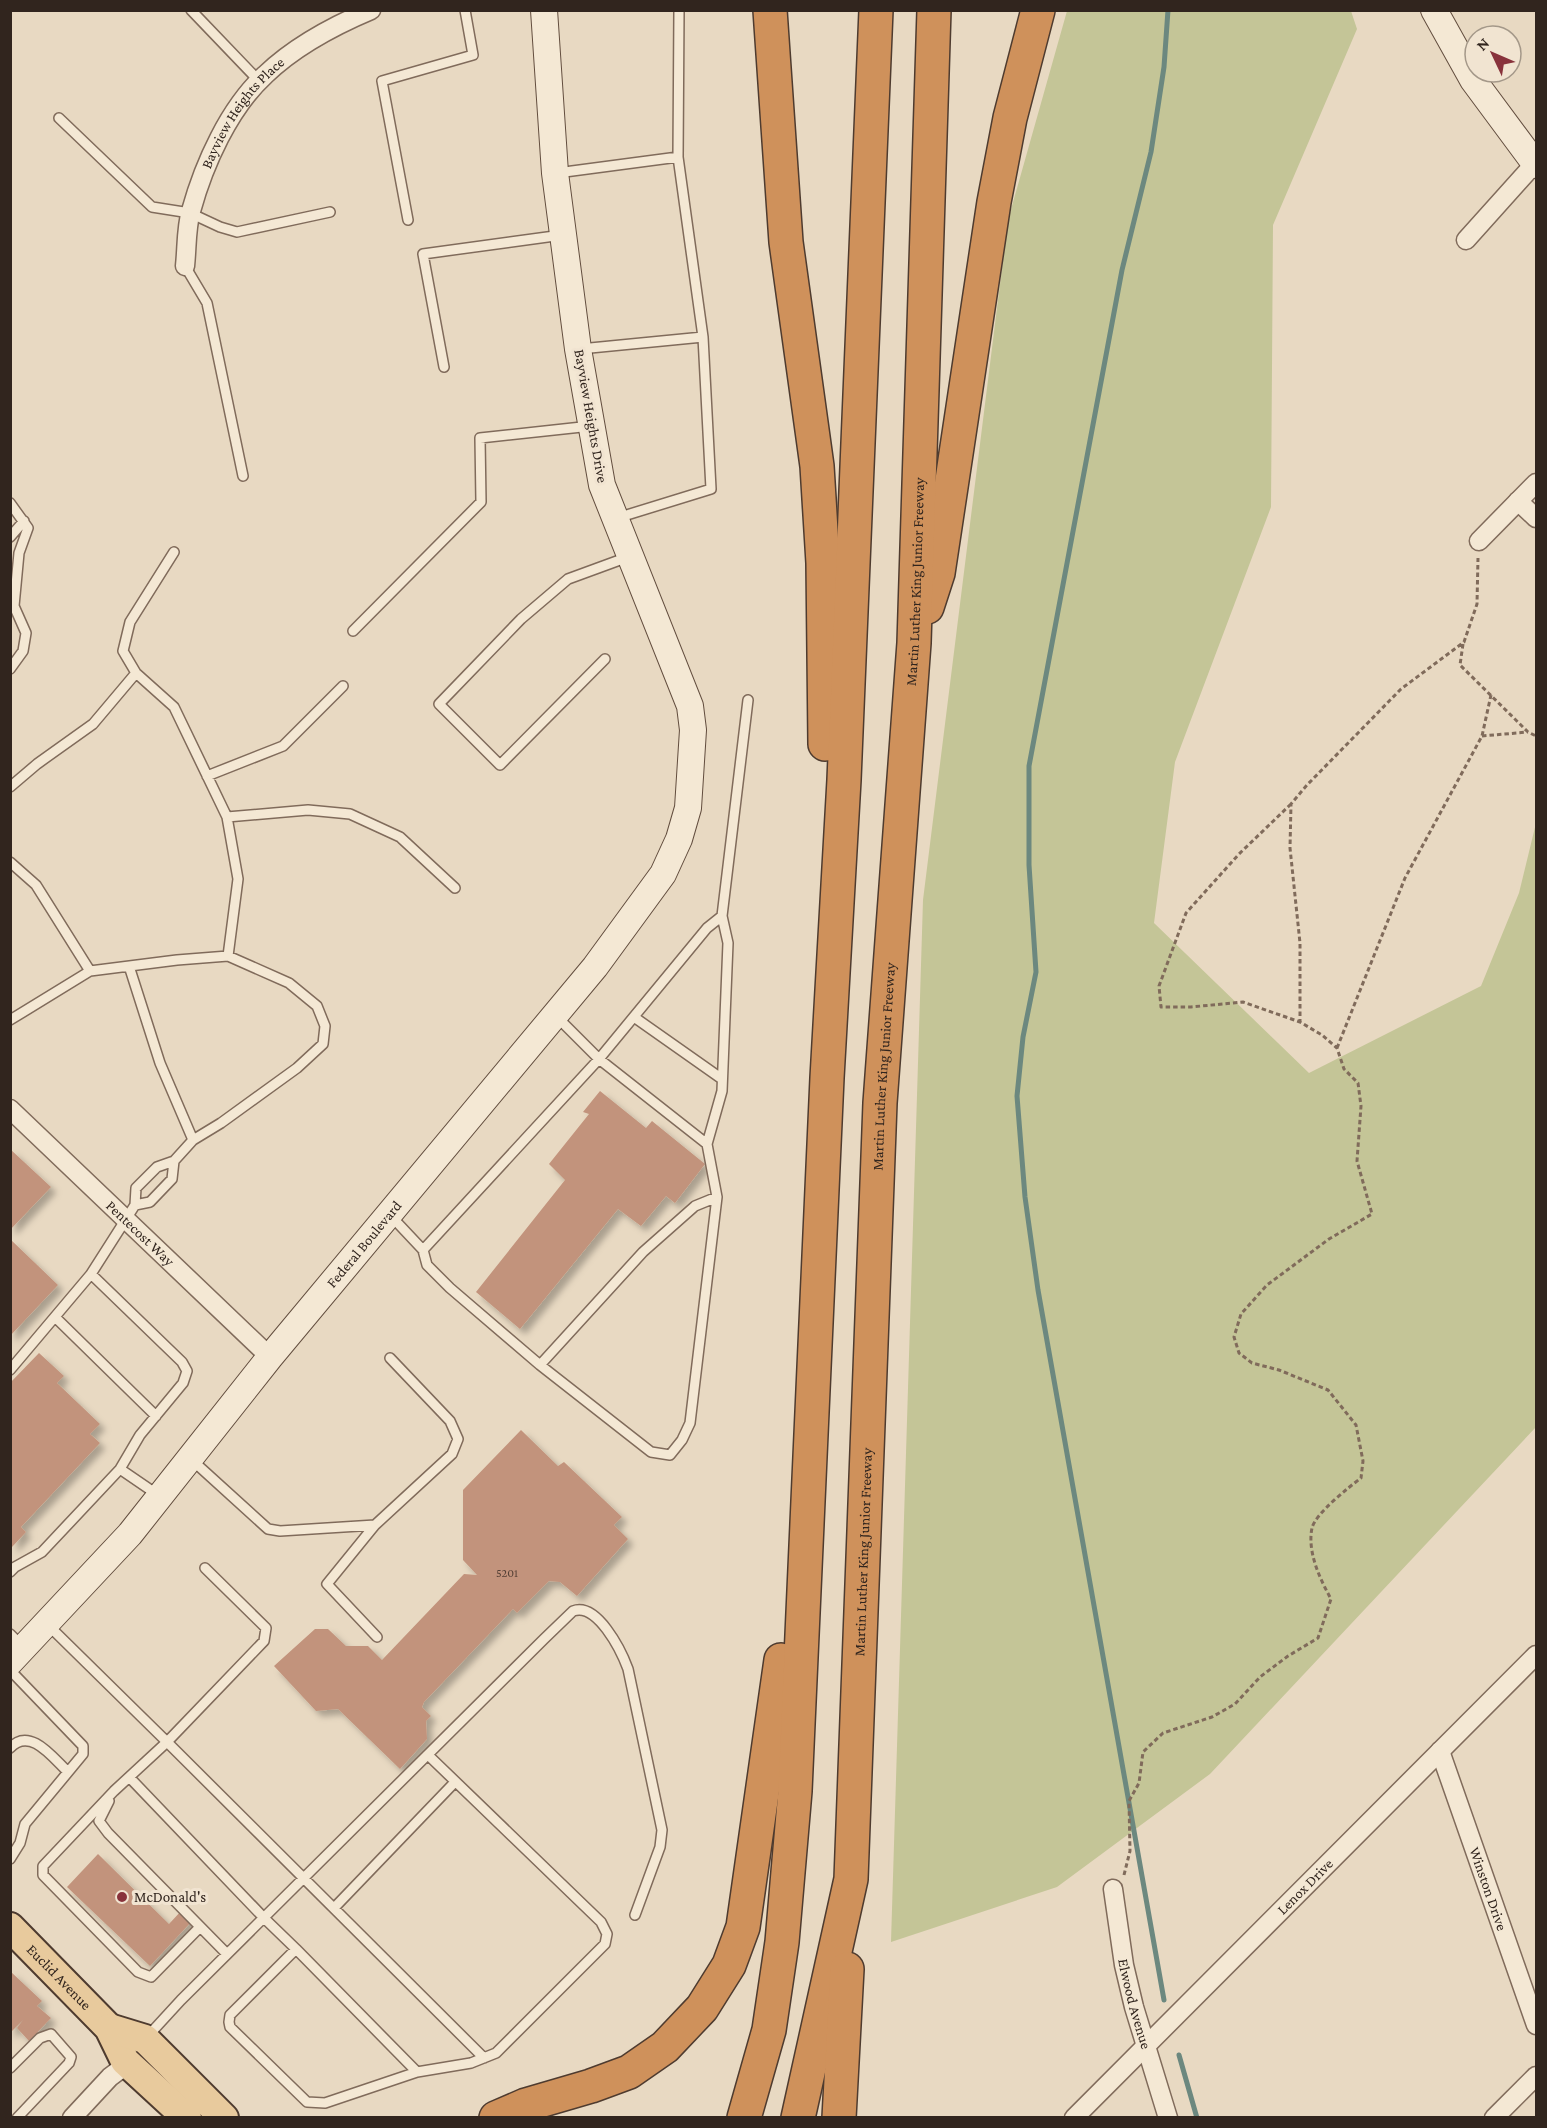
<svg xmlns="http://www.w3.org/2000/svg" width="1547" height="2128" viewBox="0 0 1547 2128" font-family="'Crimson Pro',serif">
  <defs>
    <filter id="shadow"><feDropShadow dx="5.5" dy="5.5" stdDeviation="3" flood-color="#0004"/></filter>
  </defs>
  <rect width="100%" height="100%" fill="#e8d9c2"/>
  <path fill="#c4c597" d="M 1067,11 L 1351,11 L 1357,29 L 1273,225 L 1271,507 L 1175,762 L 1154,923 L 1309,1073 L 1481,986 L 1519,893 L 1536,823 L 1536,1427 L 1210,1774 L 1057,1887 L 891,1942 L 923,900 L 1008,220 Z"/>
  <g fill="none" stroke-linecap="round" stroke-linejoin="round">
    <path stroke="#6c887f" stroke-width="5" d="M 1164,2000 L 1038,1290 L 1025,1197 L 1017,1096 L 1023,1037 L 1036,972 L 1029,865 L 1029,766 L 1122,270 L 1151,152 L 1164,67 L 1168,10
      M 1179,2055 L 1197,2118"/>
  </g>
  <path fill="#c2937c" filter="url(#shadow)" d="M 600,1091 L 646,1128 L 652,1121 L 705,1164 L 675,1203 L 666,1196 L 641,1226 L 618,1209 L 520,1329 L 476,1292 L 565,1180 L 549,1164 L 589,1114 L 583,1112 Z
    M 10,1149 L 51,1187 L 10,1230 Z
    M 10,1239 L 58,1285 L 10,1336 Z
    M 39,1353 L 64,1376 L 57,1383 L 100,1424 L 90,1434 L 100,1443 L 21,1527 L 26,1532 L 12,1547 L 10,1383 Z
    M 521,1430 L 558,1466 L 564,1462 L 622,1517 L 614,1525 L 628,1539 L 577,1596 L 560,1582 L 549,1581 L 517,1613 L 513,1609 L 424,1702 L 422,1707 L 431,1716 L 426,1721 L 427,1739 L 400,1769 L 338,1709 L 316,1711 L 274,1666 L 315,1629 L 328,1629 L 346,1646 L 368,1646 L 382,1660 L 464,1574 L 477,1575 L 463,1560 L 463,1490 Z
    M 98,1854 L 169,1924 L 182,1910 L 192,1921 L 150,1966 L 67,1887 Z
    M 10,1971 L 42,2001 L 37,2006 L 51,2018 L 29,2041 L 17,2028 L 23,2020 L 10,2033 Z"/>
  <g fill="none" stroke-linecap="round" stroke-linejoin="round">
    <defs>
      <path id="lane" d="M 191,10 L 259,81
        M 59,118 L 152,207 L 190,213 L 220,227 L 237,232 L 330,212
        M 557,173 L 678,157 L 679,10
        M 408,220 L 382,81 L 473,55 L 465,10
        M 185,266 L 207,303 L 243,476
        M 580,349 L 703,337
        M 444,367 L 423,254 L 562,235
        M 10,503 L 28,528 L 19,553 L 14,606 L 26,633 L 23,651 L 10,669
        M 617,518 L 711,489 L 703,337 L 678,157
        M 10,537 L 24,521
        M 353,631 L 481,502 L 480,438 L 591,426
        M 605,659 L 500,765 L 439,704 L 521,619 L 568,579 L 628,557
        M 136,673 L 123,651 L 130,622 L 174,552
        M 207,776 L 283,746 L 343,686
        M 10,787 L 37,764 L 93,724 L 136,673 L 174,707 L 227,817 L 238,879 L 228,956
        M 227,817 L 308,810 L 350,814 L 400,837 L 455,888
        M 10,862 L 36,885 L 90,971
        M 722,916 L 748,700
        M 129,966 L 160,1063 L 193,1140
        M 557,1017 L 599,1059 L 707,1144
        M 634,1017 L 722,1079
        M 10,1020 L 90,971 L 177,960 L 228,956 L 289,983 L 317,1006 L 325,1026 L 323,1044 L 297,1068 L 221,1123 L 193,1140 L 174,1161 L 157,1167 L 136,1188 L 135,1205 L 91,1274 L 10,1370
        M 135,1205 L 150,1202 L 172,1179 L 174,1161
        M 391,1216 L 423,1250 L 427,1265 L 450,1288 L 540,1365 L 651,1452 L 670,1455 L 682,1440 L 690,1423 L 717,1197 L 707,1144 L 722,1091 L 728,943 L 722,916 L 707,928 L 599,1059 L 423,1250
        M 91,1274 L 182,1362 L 187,1371 L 183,1383 L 140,1435 L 120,1469 L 158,1495
        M 55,1317 L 156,1416
        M 540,1365 L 643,1252 L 695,1206 L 717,1197
        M 192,1460 L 268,1529 L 280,1531 L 375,1525 L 327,1584 L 377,1637
        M 375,1525 L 452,1454 L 458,1439 L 450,1421 L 390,1358
        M 205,1568 L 266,1628 L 264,1641 L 167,1742 L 484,2058
        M 10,1572 L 15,1567 L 42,1552 L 120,1469
        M 47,1624 L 167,1742 L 114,1791 L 43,1866 L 43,1875 L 138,1972 L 151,1977 L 200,1927
        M 10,1634 L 22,1646
        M 10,1670 L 83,1746 L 83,1754 L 25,1824 L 20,1843 L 10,1859
        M 10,1748 C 30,1726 53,1758 68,1772
        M 130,1778 L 264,1918 L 296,1949 L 230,2015 L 229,2022 L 230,2027 L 307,2102 L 325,2103 L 417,2072 L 471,2063 L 496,2053 L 605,1944 L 607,1934 L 601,1922 L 428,1755
        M 109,1801 L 99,1821 L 108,1833 L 227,1954
        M 334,1908 L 455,1782
        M 296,1949 L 417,2072
        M 147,2037 L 181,2000 L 544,1639 L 573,1611 C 597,1602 621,1650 628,1669 L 662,1830 L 660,1847 L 635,1915
        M 10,2068 L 40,2038 L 51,2034 L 71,2057 L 69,2063 L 17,2118"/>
      <g id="street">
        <path d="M 1466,240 L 1536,162"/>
        <path id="s1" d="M 185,266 C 187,248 186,228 191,211 C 204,164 229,108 265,75 C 295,46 333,26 371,10"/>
        <path d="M 1518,501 L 1536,518"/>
        <path d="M 1479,541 L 1536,483"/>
        <path id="s2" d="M 10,1109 L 270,1357"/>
        <path id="s3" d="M 1440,1751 L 1536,2025"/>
        <path id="s4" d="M 1113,1889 L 1124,1965 L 1134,2007 L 1168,2118"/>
        <path d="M 72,2118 L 110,2077 L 118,2071 L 125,2061"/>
        <path id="s5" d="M 1074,2118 L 1536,1655"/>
        <path d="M 1494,2118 L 1536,2076"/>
      </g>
      <g id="secondary">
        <path d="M 1434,10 L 1473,80 L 1536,165"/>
        <path id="s6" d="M 10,1662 L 130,1534 L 270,1357 L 595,967 L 663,874 L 679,839 L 688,808 L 693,730 L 690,706 L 602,485 L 578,349 L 555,173 L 544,10"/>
      </g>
      <g id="primary">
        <path id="s7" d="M 10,1927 L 109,2028 L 125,2061 L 187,2118"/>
        <path d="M 109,2028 L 145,2039 L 224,2118"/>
      </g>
      <g id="highway">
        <path d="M 770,10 L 786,242 L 817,466 L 823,563 L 825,744"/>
        <path d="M 927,607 L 938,573 L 994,202 L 1010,118 L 1038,10"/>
        <path d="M 496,2118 L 526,2105 L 591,2086 L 629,2072 L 665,2047 L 702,2008 L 729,1965 L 743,1927 L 781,1660"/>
        <path d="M 744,2118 L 769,2030 L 782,1942 L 795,1791 L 827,1078 L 844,780 L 876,10"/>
        <path id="s8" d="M 798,2118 L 851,1879 L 880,1103 L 914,643 L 934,10"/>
        <path d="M 839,2118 L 847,1969"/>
      </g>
    </defs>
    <use href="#lane" stroke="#806b5b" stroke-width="12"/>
    <use href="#street" stroke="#806b5b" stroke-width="21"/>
    <use href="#secondary" stroke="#624d3e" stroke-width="28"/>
    <use href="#primary" stroke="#4e3b2f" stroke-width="32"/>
    <use href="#highway" stroke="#4e3b2f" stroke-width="36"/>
    <path stroke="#806b5b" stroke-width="3" stroke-dasharray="4.5 3" stroke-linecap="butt" d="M 1463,644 L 1460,665 L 1528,732 L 1536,736
      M 1482,736 L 1528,732
      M 1291,804 L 1239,854 L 1186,913 L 1159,986 L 1161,1007 L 1191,1007 L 1243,1002 L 1300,1022
      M 1337,1048 L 1405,878 L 1482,736 L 1491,695
      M 1124,1875 L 1130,1851 L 1129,1801 L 1139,1783 L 1143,1752 L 1163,1733 L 1212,1717 L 1235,1704 L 1260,1677 L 1288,1656 L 1318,1638 L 1331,1599 C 1320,1579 1307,1552 1312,1528 C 1315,1514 1349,1487 1361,1478 L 1363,1461 L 1356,1425 L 1328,1390 L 1279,1370 L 1252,1363 L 1239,1353 L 1234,1337 L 1241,1314 L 1267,1285 L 1329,1239 L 1372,1214 L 1357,1161 L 1361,1106 L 1358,1083 L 1344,1069 L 1337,1048 L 1322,1035 L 1300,1022 L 1300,943 L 1290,848 L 1291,804 L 1307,785 L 1401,689 L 1464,642 L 1477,604 L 1478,558"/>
    <use href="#lane" stroke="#f4e8d4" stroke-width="9"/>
    <use href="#street" stroke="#f4e8d4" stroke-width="18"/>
    <use href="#secondary" stroke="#f4e8d4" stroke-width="26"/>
    <use href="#primary" stroke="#e8ca9d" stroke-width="28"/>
    <use href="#highway" stroke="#cf915b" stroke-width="33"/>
  </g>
  <circle fill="#88323b" stroke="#f1e4d1" stroke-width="2" cx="122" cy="1897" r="6"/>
  <g text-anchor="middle" stroke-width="6" stroke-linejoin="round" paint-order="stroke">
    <g font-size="12" fill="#554036">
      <text x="507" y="1577">5201</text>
    </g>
    <g font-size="15" fill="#31251e" stroke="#f1e4d1">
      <text dy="5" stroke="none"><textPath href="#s1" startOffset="168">Bayview Heights Place</textPath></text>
      <text transform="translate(591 416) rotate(80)" y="5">Bayview Heights Drive</text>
      <text dy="5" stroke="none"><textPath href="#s8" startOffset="1544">Martin Luther King Junior Freeway</textPath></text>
      <text dy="5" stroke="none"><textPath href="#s8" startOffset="1058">Martin Luther King Junior Freeway</textPath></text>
      <text dy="5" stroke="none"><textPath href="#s2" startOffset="180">Pentecost Way</textPath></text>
      <text dy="5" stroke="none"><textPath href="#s6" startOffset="548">Federal Boulevard</textPath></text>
      <text dy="5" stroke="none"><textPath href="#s8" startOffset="572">Martin Luther King Junior Freeway</textPath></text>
      <text dy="5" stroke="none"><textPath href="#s5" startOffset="327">Lenox Drive</textPath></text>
      <text dy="5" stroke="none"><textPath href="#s3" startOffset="146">Winston Drive</textPath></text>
      <text dy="5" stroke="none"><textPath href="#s7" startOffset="70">Euclid Avenue</textPath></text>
      <text dy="5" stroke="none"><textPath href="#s4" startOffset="117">Elwood Avenue</textPath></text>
    </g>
    <g font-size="15" fill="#31251e" stroke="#f1e4d1" text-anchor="start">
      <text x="134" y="1902">McDonald's</text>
    </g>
  </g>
  <rect width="1547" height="2128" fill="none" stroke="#31251e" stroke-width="24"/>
  <g transform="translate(1493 54) rotate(314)"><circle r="28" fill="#f1e4d1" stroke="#a49889" stroke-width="1.5"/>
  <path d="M0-4.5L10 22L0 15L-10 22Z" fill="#88323b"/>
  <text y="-9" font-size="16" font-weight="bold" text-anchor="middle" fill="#31251e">N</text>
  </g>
</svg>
